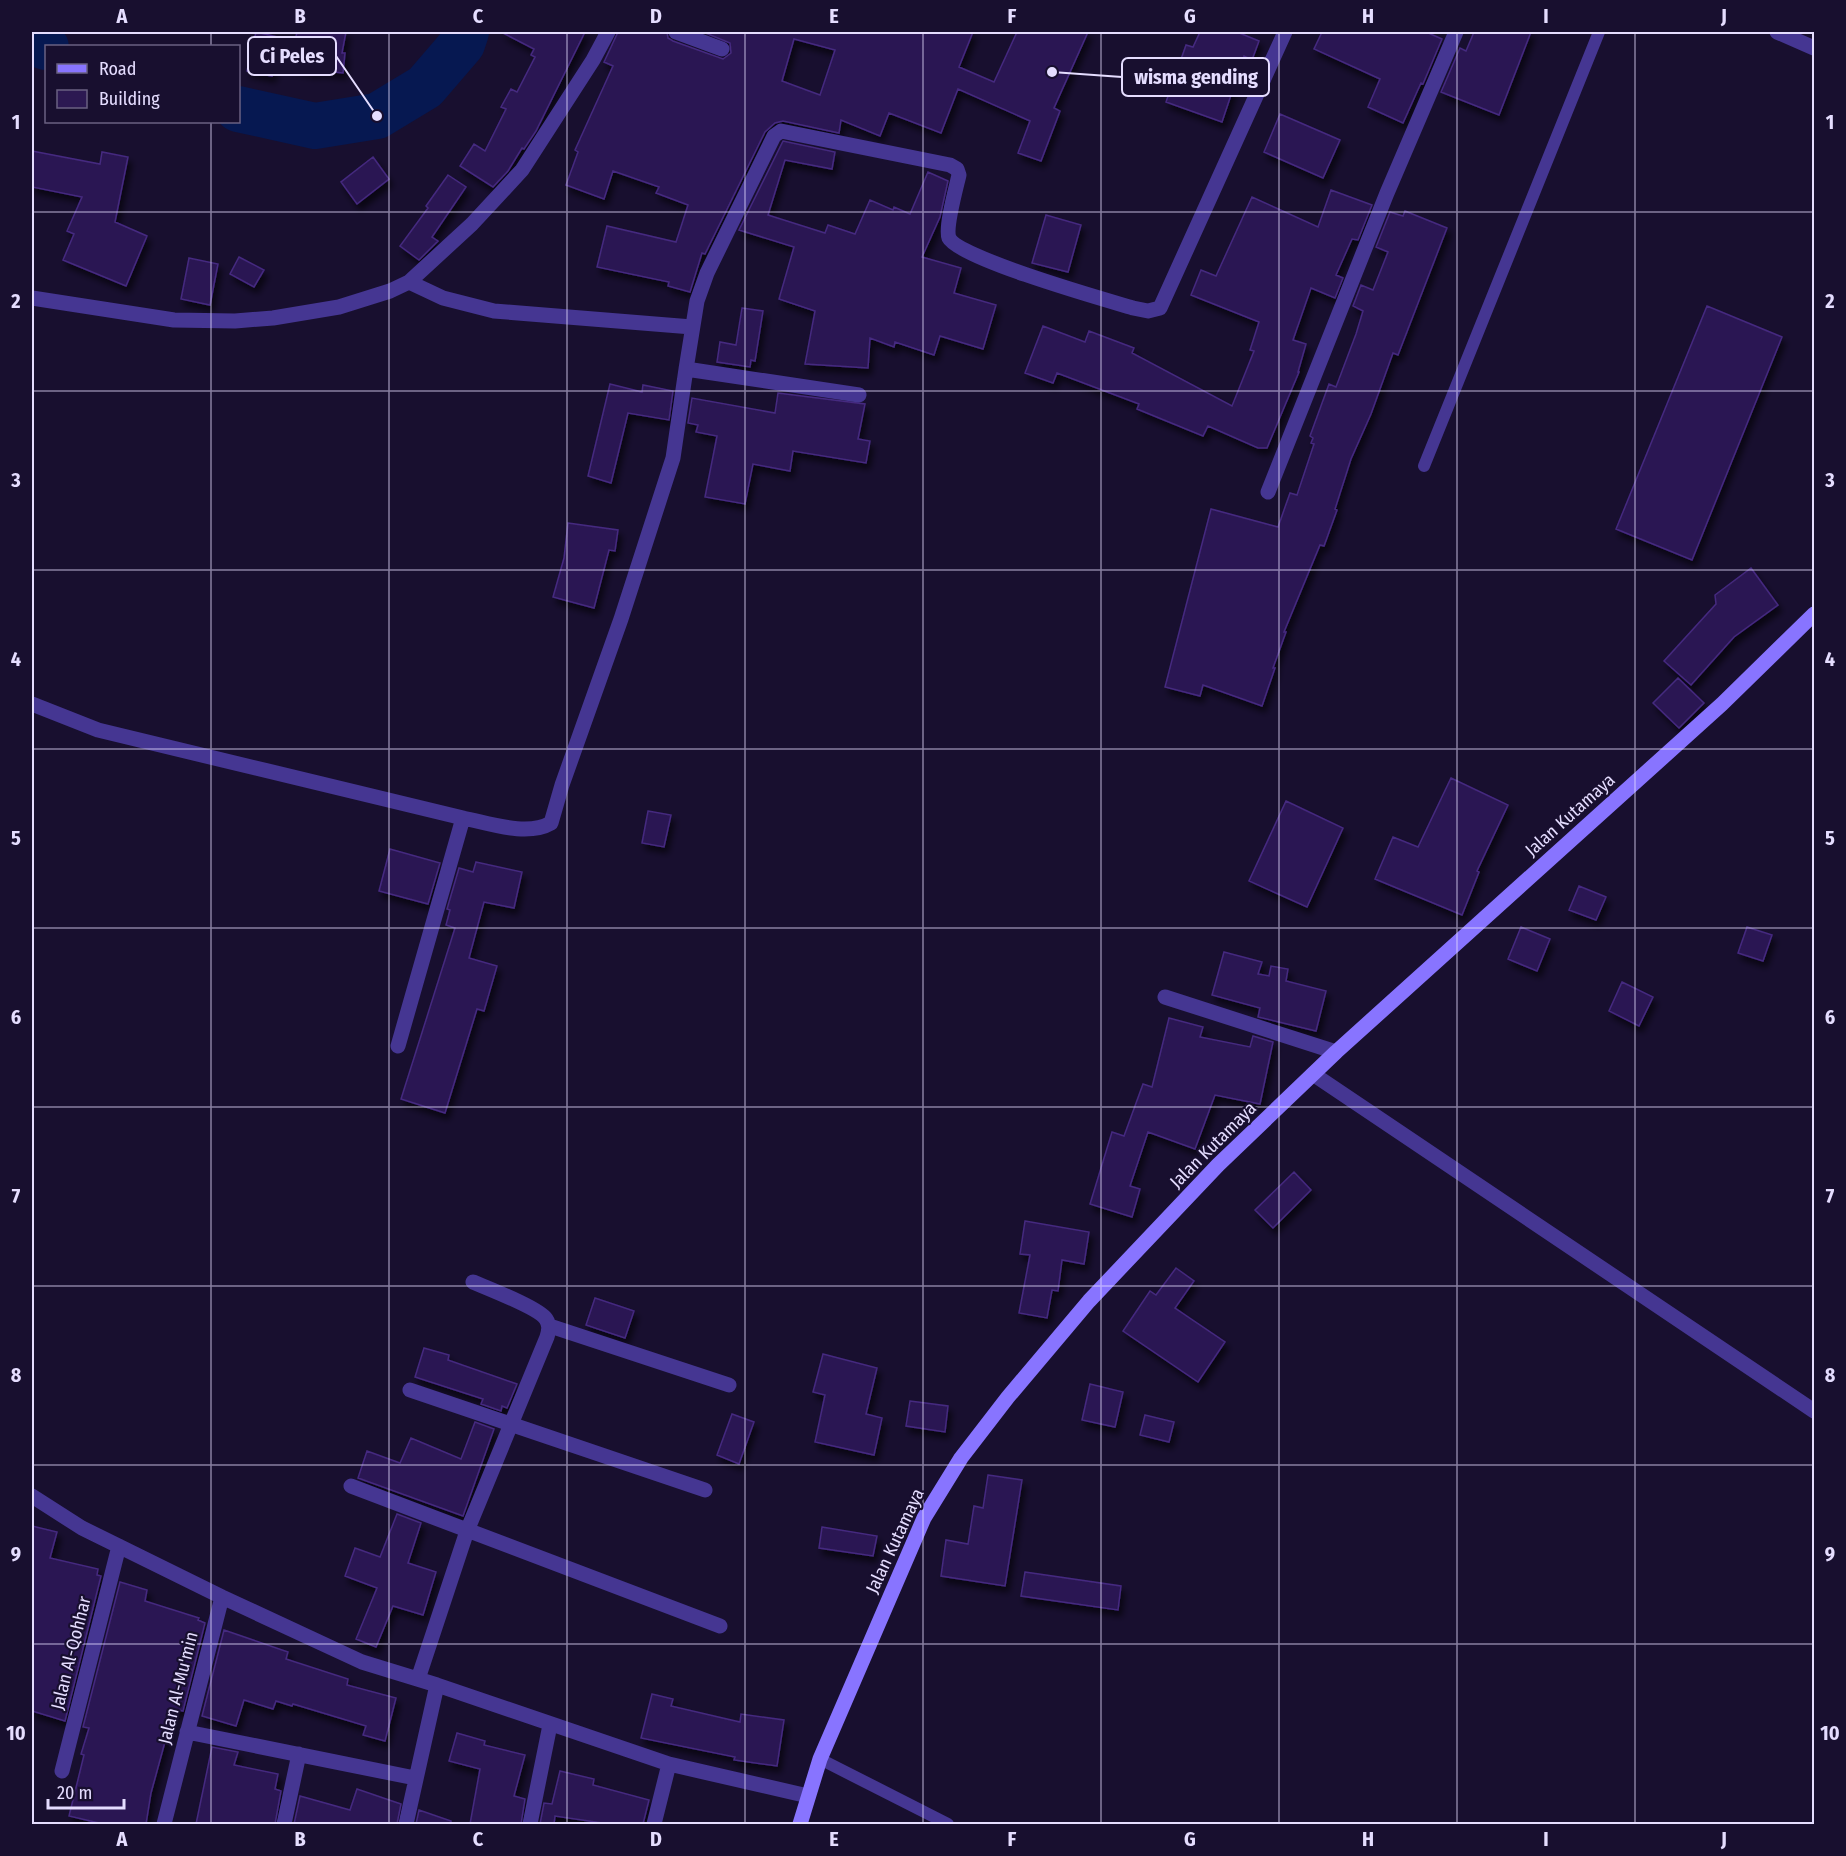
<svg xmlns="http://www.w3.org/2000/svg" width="1846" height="1856" viewBox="0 0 1846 1856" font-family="'Fira Sans Condensed',sans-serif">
  <defs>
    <filter id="shadow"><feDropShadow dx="3.5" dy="6" stdDeviation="3" flood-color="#0009"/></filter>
  </defs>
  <rect width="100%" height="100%" fill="#180f2f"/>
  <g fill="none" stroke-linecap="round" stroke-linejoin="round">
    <path stroke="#061851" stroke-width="46" d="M 32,42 L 46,47
      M 238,109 L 315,126 L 377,116 L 425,87 L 462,44 L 466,32"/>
  </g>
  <path fill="#2c1952" stroke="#452980" stroke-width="1.5" fill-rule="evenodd" filter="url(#shadow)" d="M 256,32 L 295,41 L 297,32 L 346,32 L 342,53 L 345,53 L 343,73 L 315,70 L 315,72 L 275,64 L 272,76 L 247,71 Z
    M 501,32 L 585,32 L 536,131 L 524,149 L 522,148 L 508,171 L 493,187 L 460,166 L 474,144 L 485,151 L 506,109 L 501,107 L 511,89 L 517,92 L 535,57 L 531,55 L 534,49 Z
    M 618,32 L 667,32 L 668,38 L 673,41 L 723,59 L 731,53 L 730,43 L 703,32 L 973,32 L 959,67 L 994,82 L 1017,32 L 1088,32 L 1054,108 L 1060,111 L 1041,161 L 1018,153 L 1030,121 L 958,89 L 941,133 L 889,113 L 880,136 L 841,120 L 839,133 L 783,121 L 775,123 L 765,132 L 705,254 L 702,253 L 690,292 L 668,286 L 669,282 L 597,267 L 607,226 L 676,242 L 688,205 L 656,193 L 659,187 L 613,171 L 604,199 L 566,185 L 578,152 L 575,150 L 613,66 L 604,62 ZM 794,39 L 835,50 L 820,95 L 782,81 Z
    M 1200,32 L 1237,32 L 1259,41 L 1252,60 L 1244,56 L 1222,122 L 1166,102 L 1186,45 L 1193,47 Z
    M 1322,32 L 1426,32 L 1442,39 L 1423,84 L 1421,83 L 1403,123 L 1368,107 L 1380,79 L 1314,49 Z
    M 1474,32 L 1531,32 L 1499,115 L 1441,92 L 1460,48 L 1466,51 Z
    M 1280,114 L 1340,140 L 1323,178 L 1264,152 Z
    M 783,141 L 835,152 L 832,169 L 785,160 L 768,215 L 825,233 L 828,225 L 855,234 L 870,200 L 893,210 L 894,207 L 910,214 L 928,172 L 948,181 L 940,217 L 922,257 L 961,268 L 954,293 L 996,305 L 983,349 L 940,336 L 934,355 L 895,342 L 894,347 L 870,338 L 868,368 L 805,364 L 815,311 L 779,299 L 794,247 L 739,230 Z
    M 32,151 L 100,164 L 102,152 L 128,157 L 115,222 L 147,236 L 126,286 L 63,260 L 74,234 L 67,231 L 82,197 L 32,187 Z
    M 373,157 L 389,179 L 357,204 L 341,182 Z
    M 448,175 L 466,187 L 432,237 L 438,241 L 419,260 L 400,246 L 428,208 L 426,206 Z
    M 1331,190 L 1372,205 L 1358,240 L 1352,239 L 1336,275 L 1343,278 L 1335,298 L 1311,288 L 1293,340 L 1306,344 L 1298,372 L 1299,372 L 1267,448 L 1258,448 L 1208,426 L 1203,436 L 1137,409 L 1139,404 L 1057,373 L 1053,383 L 1025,373 L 1043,326 L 1085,342 L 1089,331 L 1134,348 L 1132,353 L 1232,406 L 1254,351 L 1250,350 L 1259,322 L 1191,295 L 1201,270 L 1216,276 L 1252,197 L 1318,227 Z
    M 1405,211 L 1447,228 L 1398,355 L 1393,353 L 1371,414 L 1351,459 L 1335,509 L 1337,510 L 1324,546 L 1320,545 L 1284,632 L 1286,632 L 1273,668 L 1275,668 L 1262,706 L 1203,685 L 1200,696 L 1165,687 L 1211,509 L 1278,527 L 1290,493 L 1297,495 L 1314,444 L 1311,443 L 1313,438 L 1310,436 L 1329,384 L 1336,387 L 1356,334 L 1363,311 L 1353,306 L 1361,285 L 1373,290 L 1388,252 L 1376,247 L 1390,212 L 1403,216 Z
    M 1046,215 L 1081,225 L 1068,272 L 1032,263 Z
    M 239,257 L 264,270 L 254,287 L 230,274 Z
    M 189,258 L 218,264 L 210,305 L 181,299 Z
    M 1707,306 L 1782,337 L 1692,560 L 1616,529 Z
    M 742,308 L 763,311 L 755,361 L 751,360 L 750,367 L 717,362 L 720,342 L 736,345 Z
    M 610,384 L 642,392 L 643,385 L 673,391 L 669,420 L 628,413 L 611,483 L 588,476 Z
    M 778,393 L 865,404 L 858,439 L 870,441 L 866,463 L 793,451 L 790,471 L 753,464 L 745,504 L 705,497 L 717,436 L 696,432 L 698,425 L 688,423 L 692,398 L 775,413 Z
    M 568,523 L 618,530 L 615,551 L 609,550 L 594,608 L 553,597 L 564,558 Z
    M 1751,568 L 1778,605 L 1734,637 L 1691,685 L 1664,661 L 1716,604 L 1715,595 Z
    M 1678,678 L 1704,703 L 1679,728 L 1653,703 Z
    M 1451,778 L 1508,805 L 1477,871 L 1479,872 L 1462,915 L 1375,879 L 1393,837 L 1418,847 Z
    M 1286,801 L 1343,828 L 1307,907 L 1249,881 Z
    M 648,811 L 671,815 L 664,847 L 642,843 Z
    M 390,849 L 440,863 L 428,904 L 379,891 Z
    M 476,862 L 522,872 L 514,908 L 484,902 L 469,958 L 497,966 L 484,1011 L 477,1009 L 445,1113 L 401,1099 L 455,928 L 446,925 L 450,910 L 447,909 L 459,868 L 473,872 Z
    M 1579,886 L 1606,897 L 1596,920 L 1569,910 Z
    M 1521,927 L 1550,939 L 1537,971 L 1508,959 Z
    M 1747,927 L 1772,935 L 1763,961 L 1738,953 Z
    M 1224,952 L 1262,962 L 1258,974 L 1269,976 L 1271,966 L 1288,969 L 1286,981 L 1326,991 L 1316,1031 L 1258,1017 L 1260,1008 L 1212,995 Z
    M 1622,982 L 1653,997 L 1639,1026 L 1609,1011 Z
    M 1169,1018 L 1203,1027 L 1200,1037 L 1250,1047 L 1253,1036 L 1273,1042 L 1260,1104 L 1215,1095 L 1195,1149 L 1148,1132 L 1130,1186 L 1140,1189 L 1132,1217 L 1090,1204 L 1112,1132 L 1124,1136 L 1143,1084 L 1152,1087 Z
    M 1294,1172 L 1311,1190 L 1273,1228 L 1255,1210 Z
    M 1025,1221 L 1089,1232 L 1084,1264 L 1062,1260 L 1058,1291 L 1052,1290 L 1047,1318 L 1019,1313 L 1030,1255 L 1020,1254 Z
    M 1176,1268 L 1194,1281 L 1175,1308 L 1225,1342 L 1198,1382 L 1123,1331 L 1150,1291 L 1156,1295 Z
    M 595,1298 L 634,1311 L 625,1338 L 586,1325 Z
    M 424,1348 L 449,1355 L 448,1360 L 517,1384 L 507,1408 L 502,1406 L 501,1411 L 481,1404 L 483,1399 L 415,1377 Z
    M 823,1354 L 877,1368 L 866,1414 L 882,1418 L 874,1455 L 815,1442 L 825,1395 L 813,1392 Z
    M 1090,1384 L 1123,1392 L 1115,1427 L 1082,1420 Z
    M 910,1401 L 948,1406 L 945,1432 L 906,1426 Z
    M 732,1414 L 754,1422 L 739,1464 L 717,1455 Z
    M 1145,1415 L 1174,1422 L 1169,1442 L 1140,1435 Z
    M 475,1422 L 494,1429 L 463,1516 L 358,1478 L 367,1451 L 400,1463 L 411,1438 L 461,1459 Z
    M 988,1475 L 1022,1480 L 1005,1586 L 941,1576 L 946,1540 L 968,1544 L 974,1506 L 983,1508 Z
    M 397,1514 L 421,1523 L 408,1563 L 436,1572 L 423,1615 L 393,1606 L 376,1647 L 356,1639 L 377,1588 L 345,1576 L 355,1548 L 380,1557 Z
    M 32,1526 L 57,1532 L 50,1558 L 98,1569 L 97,1575 L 101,1576 L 65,1721 L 32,1711 Z
    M 822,1527 L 877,1536 L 873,1556 L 819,1548 Z
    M 1025,1572 L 1121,1586 L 1118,1610 L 1021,1596 Z
    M 120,1582 L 147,1590 L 145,1601 L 199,1618 L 198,1620 L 205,1623 L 183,1711 L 174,1709 L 151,1793 L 146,1824 L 103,1824 L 69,1816 L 84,1755 L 81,1754 L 89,1728 L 83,1727 Z
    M 224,1630 L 288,1652 L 286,1659 L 348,1679 L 347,1685 L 396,1698 L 385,1741 L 363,1735 L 366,1726 L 293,1704 L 292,1706 L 276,1701 L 273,1709 L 244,1700 L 236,1726 L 202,1716 Z
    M 652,1694 L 673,1699 L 671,1706 L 740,1722 L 741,1714 L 784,1720 L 777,1766 L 734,1760 L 735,1757 L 641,1738 Z
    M 457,1733 L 485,1741 L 484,1745 L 525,1755 L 514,1796 L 525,1799 L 521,1824 L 470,1824 L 480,1769 L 449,1761 Z
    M 212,1747 L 238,1752 L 234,1765 L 278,1774 L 275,1789 L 281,1791 L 275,1824 L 196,1824 Z
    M 560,1771 L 594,1779 L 593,1785 L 649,1800 L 643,1824 L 609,1824 L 555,1816 L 554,1824 L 540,1824 L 544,1803 L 552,1804 Z
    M 357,1789 L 401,1804 L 397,1824 L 294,1824 L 300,1796 L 350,1810 Z
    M 419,1810 L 451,1821 L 451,1824 L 416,1824 Z"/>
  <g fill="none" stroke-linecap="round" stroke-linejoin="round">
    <path stroke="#453692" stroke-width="12" d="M 1424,466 L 1599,32
      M 820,1759 L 948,1824"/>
    <path stroke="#453692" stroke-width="15" d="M 676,32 L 722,49
      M 409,282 L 443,298 L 494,311 L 692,327
      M 32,298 L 174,320 L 235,321 L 273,318 L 339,307 L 390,291 L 409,282 L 472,224 L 522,170 L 593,60 L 608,32
      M 859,395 L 686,369 L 697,301 L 707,273 L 774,136 L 781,131 L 950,165 L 957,169 L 959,175 C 956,188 945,228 949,238 C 958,258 1106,300 1133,308 L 1148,311 L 1160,308 L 1285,32
      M 1268,492 L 1387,193 L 1456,32
      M 32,704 L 98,730 L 463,818 C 489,823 527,837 551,823 L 562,785 L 621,619 L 673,458 L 686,369
      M 1165,997 L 1336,1052
      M 398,1046 L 463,818
      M 1313,1074 L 1814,1411
      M 550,1326 L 729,1385
      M 410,1390 L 705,1490
      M 351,1486 L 720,1626
      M 32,1496 L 82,1528 L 222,1597 L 362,1662 L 437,1685 L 669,1764 L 808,1796
      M 418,1679 L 467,1531 L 547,1337 C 549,1330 550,1325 546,1319 C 539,1308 487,1288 473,1282
      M 187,1732 L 415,1778
      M 62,1771 L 119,1546
      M 164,1824 L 222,1597
      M 284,1824 L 299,1754
      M 406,1824 L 437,1685
      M 530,1824 L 550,1725
      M 654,1824 L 669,1764"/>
    <path stroke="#453692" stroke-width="15" d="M 1777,32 L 1814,48"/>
    <path stroke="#8874ff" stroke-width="15" d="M 800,1824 L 820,1759 L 924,1518 L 961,1458 L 1008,1397 L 1089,1301 L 1218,1165 L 1336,1052 L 1722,704 L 1814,614"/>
  </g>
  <path fill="none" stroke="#e5ddff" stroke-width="1.5" stroke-opacity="0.55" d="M 211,32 L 211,46M 389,32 L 389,1824M 567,32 L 567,1824M 745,32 L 745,1824M 923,32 L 923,1824M 1101,32 L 1101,1824M 1279,32 L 1279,1824M 1457,32 L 1457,1824M 1635,32 L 1635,1824M 211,122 L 211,1824M 32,212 L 1814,212M 32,391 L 1814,391M 32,570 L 1814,570M 32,749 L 1814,749M 32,928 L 1814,928M 32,1107 L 1814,1107M 32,1286 L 1814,1286M 32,1465 L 1814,1465M 32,1644 L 1814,1644"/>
  <g text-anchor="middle" stroke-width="4.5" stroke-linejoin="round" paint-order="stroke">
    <g font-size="18" fill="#e5ddff" stroke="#180f2f">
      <text transform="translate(1570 815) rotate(-42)" y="6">Jalan Kutamaya</text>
      <text transform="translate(1213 1145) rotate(-45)" y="6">Jalan Kutamaya</text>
      <text transform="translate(895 1541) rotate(-65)" y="6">Jalan Kutamaya</text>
      <text transform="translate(71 1653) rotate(-76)" y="6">Jalan Al-Qohhar</text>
      <text transform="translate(178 1688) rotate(-76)" y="6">Jalan Al-Mu'min</text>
    </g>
  </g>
  <path fill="none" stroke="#e5ddff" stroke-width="2" d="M377 116L336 56M1052 72L1122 77"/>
  <g fill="#e5ddff" stroke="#180f2f" stroke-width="2">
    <circle cx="377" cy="116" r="6"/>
    <circle cx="1052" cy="72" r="6"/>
  </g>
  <g fill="#180f2f" stroke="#e5ddff" stroke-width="2">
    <rect x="248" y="37" width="88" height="38" rx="6"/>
    <rect x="1122" y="58" width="147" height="38" rx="6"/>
  </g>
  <g font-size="20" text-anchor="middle" font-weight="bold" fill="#e5ddff">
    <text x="292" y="63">Ci Peles</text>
    <text x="1196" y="84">wisma gending</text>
  </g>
  <rect width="1846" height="1856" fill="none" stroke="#180f2f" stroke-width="66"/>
  <rect x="45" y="45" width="195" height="78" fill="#180f2f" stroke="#6a6182" stroke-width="1.5"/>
  <rect x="57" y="64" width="30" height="9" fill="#8874ff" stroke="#6a6182" stroke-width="1.5"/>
  <text x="99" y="75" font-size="18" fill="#e5ddff">Road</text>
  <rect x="57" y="90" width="30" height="18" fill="#2c1952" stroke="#6a6182" stroke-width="1.5"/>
  <text x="99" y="105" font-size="18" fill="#e5ddff">Building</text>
  <path d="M48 1799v9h76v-9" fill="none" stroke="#e5ddff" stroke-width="3"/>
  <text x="57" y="1799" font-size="18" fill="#e5ddff" stroke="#180f2f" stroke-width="4.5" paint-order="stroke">20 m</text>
  <rect x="33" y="33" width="1780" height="1790" fill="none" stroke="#e5ddff" stroke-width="2"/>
  <g font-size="20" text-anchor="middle" font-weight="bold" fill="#e5ddff">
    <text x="122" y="23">A</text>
    <text x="300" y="23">B</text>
    <text x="478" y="23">C</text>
    <text x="656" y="23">D</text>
    <text x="834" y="23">E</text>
    <text x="1012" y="23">F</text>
    <text x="1190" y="23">G</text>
    <text x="1368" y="23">H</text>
    <text x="1546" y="23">I</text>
    <text x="1724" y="23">J</text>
    <text x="16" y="129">1</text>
    <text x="1830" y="129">1</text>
    <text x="16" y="308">2</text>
    <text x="1830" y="308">2</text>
    <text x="16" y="487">3</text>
    <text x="1830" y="487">3</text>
    <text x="16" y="666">4</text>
    <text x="1830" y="666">4</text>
    <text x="16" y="845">5</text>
    <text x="1830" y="845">5</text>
    <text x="16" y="1024">6</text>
    <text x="1830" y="1024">6</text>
    <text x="16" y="1203">7</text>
    <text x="1830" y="1203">7</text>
    <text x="16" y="1382">8</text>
    <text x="1830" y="1382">8</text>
    <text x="16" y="1561">9</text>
    <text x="1830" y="1561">9</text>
    <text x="16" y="1740">10</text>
    <text x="1830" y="1740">10</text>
    <text x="122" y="1846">A</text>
    <text x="300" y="1846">B</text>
    <text x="478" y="1846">C</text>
    <text x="656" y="1846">D</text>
    <text x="834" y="1846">E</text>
    <text x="1012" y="1846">F</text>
    <text x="1190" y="1846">G</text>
    <text x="1368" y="1846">H</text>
    <text x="1546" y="1846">I</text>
    <text x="1724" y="1846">J</text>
  </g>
</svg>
